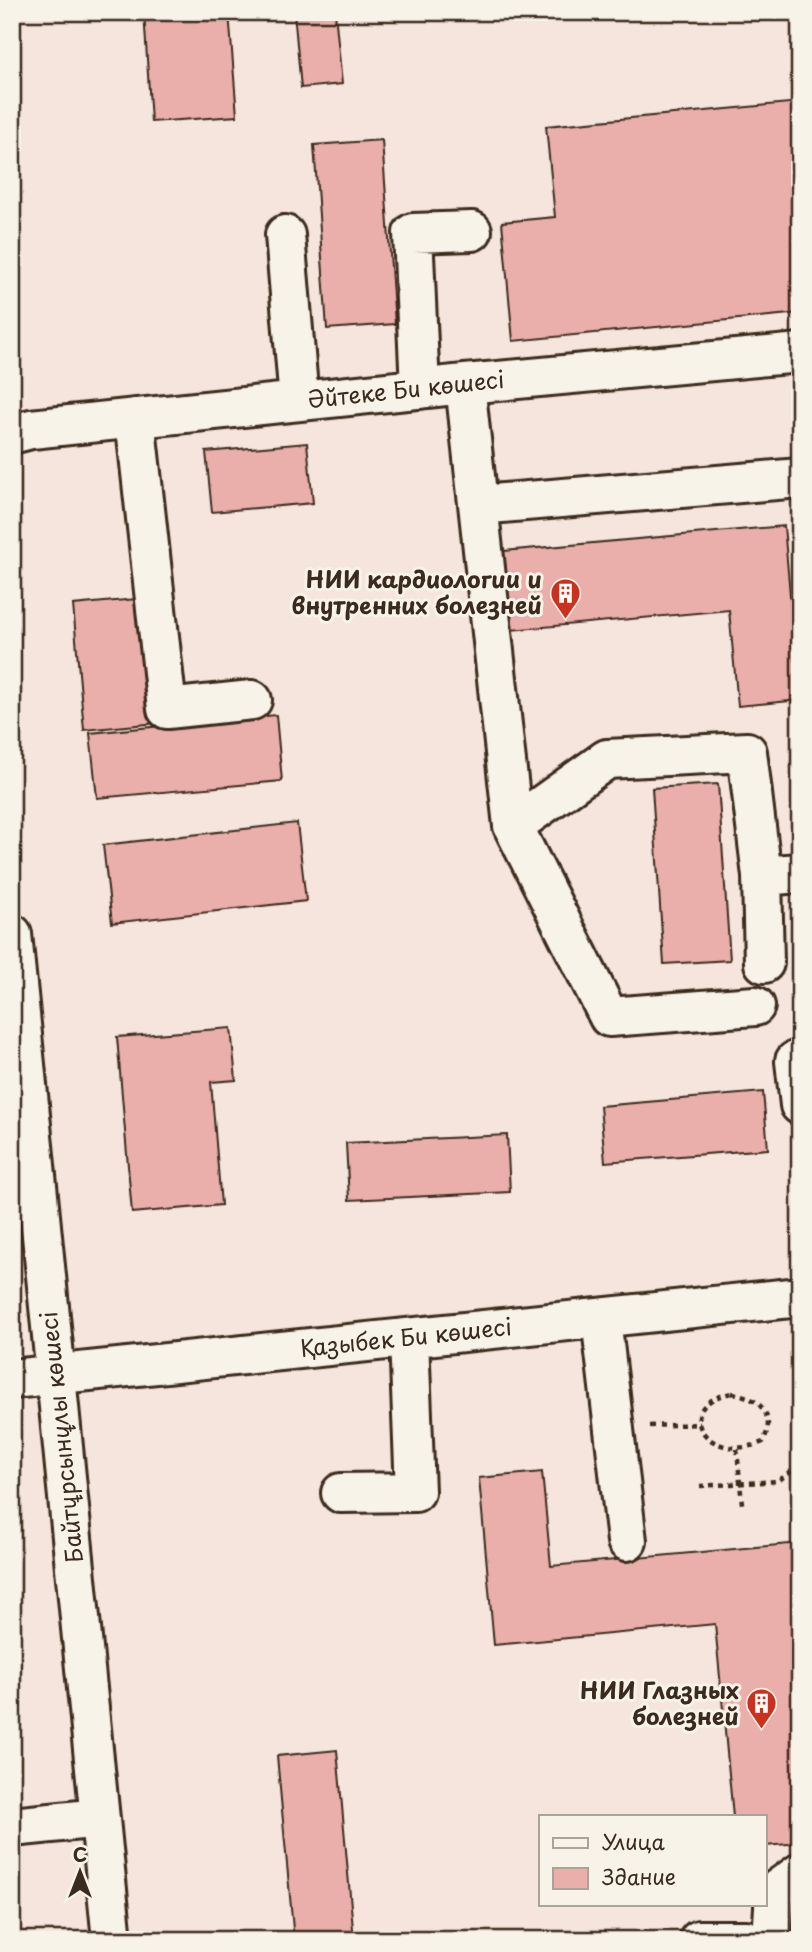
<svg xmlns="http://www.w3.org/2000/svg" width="812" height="1952" viewBox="0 0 812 1952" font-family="'Playpen Sans',sans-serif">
  <rect width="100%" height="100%" fill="#f5e5dc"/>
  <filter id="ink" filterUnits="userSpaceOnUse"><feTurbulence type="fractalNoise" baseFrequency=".0143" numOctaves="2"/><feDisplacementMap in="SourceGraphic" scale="14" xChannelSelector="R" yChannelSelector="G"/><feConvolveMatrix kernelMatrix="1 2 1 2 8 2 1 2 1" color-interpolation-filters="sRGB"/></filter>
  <g filter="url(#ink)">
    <path fill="#ebafab" stroke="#3b2a1e" stroke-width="2" d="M 144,12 L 229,12 L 237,116 L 151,122 Z
      M 294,12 L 335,12 L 342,84 L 301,88 Z
      M 800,102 L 800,313 L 513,341 L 502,222 L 555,217 L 546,126 Z
      M 382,140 L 395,324 L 327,329 L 314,145 Z
      M 307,443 L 313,503 L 212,512 L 206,452 Z
      M 784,526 L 791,606 L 800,605 L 800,700 L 738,706 L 729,610 L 511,630 L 504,551 Z
      M 147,598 L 158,723 L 84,730 L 73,605 Z
      M 276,715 L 282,781 L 97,798 L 90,733 Z
      M 718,784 L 730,960 L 664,964 L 652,788 Z
      M 297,823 L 306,901 L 112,923 L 103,845 Z
      M 231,1028 L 236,1080 L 211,1082 L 221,1205 L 132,1213 L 117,1037 Z
      M 763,1092 L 768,1149 L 605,1162 L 600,1106 Z
      M 507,1135 L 510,1192 L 349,1200 L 346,1143 Z
      M 542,1472 L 551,1566 L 800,1543 L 800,1843 L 765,1846 L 765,1817 L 733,1817 L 715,1624 L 494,1645 L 479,1478 Z
      M 337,1750 L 354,1940 L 294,1940 L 277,1756 Z"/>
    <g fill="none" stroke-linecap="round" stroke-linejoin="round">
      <defs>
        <path id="minor" d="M 285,235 L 299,401
          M 465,384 L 513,826 L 609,1017 L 755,1006
          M 420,389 L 413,233 L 472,231
          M 135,418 L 167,709 L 252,700
          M 12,434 L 31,429 L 465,384 L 800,353
          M 479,505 L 800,478
          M 513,826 L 607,759 L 747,752 L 762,876 L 764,963
          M 762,876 L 800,873
          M 12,934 L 112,1940
          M 800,1060 L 795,1061 L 800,1105
          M 601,1318 L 627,1541
          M 12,1379 L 800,1297
          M 341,1493 L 415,1492 L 409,1338
          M 12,1827 L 100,1818
          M 699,1940 L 746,1940
          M 772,1940 L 775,1891 L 800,1873"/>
      </defs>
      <use href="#minor" stroke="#3b2a1e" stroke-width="44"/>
      <path stroke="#3b2a1e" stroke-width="4.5" stroke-dasharray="5 5" stroke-linecap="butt" d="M 732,1393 C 759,1397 777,1415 763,1442 C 706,1466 668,1405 732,1393 Z
        M 649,1426 L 700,1424
        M 737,1449 L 742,1504
        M 700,1486 L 778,1481 L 800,1465"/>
      <use href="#minor" stroke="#f7f3e8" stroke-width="38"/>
    </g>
  </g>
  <defs>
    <symbol id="building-pin" viewBox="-11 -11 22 30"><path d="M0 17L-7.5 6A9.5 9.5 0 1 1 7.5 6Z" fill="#c8321e" stroke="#f7f3e8"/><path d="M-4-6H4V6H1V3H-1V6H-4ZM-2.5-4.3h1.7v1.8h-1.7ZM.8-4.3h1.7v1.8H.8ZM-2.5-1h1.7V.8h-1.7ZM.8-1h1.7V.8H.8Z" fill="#fff"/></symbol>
  </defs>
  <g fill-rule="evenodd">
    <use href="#building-pin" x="548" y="576" width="35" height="47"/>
    <use href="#building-pin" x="744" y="1686" width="35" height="47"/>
  </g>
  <g text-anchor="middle" stroke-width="6" stroke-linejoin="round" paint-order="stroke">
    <g font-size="23" fill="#3b2a1e" stroke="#f7f3e8">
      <text transform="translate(406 390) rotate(-6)" y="8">Әйтеке Би көшесі</text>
      <text transform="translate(406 1338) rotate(-6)" y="8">Қазыбек Би көшесі</text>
      <text transform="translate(62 1437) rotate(-96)" y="8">Байтұрсынұлы көшесі</text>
    </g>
    <g font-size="23" font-weight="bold" fill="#3b2a1e" stroke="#f7f3e8" text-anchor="end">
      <text x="542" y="588">НИИ кардиологии и<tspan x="542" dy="26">внутренних болезней</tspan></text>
      <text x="739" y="1699">НИИ Глазных<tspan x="739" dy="26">болезней</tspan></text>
    </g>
  </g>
  <rect width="812" height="1952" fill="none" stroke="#f7f3e8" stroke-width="42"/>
  <rect x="21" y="21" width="770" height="1910" fill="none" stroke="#3b2a1e" stroke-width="2.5" filter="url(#ink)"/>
  <rect x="539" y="1815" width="228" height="91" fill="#f7f3e8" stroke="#aca397" stroke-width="2"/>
  <rect x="553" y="1838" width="35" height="10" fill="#f7f3e8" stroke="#aca397" stroke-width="2"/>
  <text x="602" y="1850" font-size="21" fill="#3b2a1e">Улица</text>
  <rect x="553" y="1868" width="35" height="21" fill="#ebafab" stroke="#aca397" stroke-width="2"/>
  <text x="602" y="1885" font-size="21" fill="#3b2a1e">Здание</text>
  <g transform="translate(80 1872)" stroke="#f7f3e8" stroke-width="5" paint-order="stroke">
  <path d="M0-5L12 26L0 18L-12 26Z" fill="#3b2a1e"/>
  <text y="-10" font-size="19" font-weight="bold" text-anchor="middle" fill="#3b2a1e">С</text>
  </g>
</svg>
